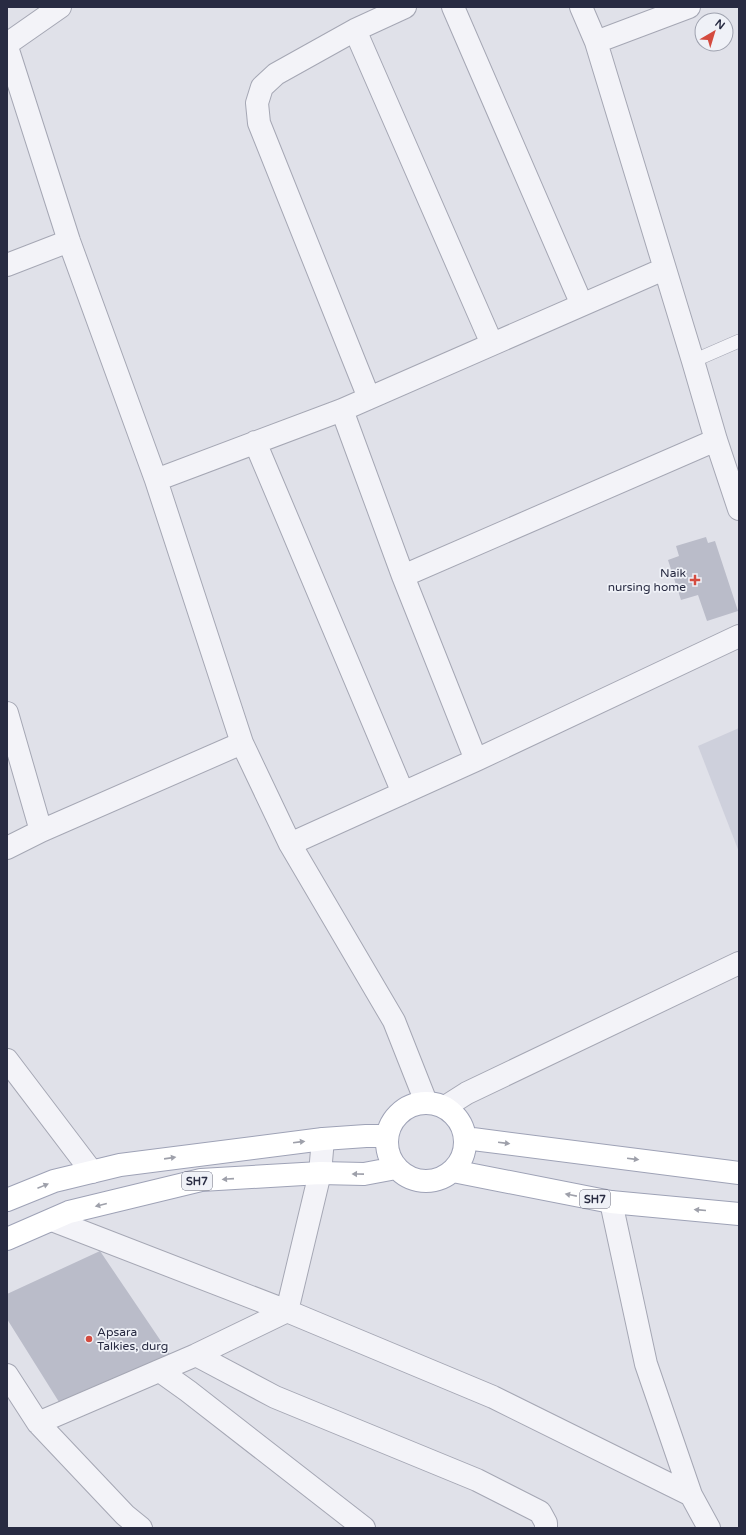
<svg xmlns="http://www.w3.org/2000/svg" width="746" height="1535" viewBox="0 0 746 1535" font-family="'Varela Round',sans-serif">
  <rect width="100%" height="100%" fill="#e0e1e9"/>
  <path fill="#ced0dc" d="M 739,728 L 739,852 L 698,746 Z"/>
  <path fill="#babcc9" d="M 706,537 L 708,543 L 715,541 L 738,611 L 707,621 L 698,595 L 681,600 L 668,560 L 679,556 L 676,546 Z
    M 100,1251 L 173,1359 L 64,1410 L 7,1319 L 7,1294 Z"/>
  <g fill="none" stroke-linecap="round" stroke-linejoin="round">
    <defs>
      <path id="lane" d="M 693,361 L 739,341"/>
      <path id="street" d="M 453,7 L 582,305
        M 581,7 L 596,42 L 693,361 L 716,440 L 739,509
        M 355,30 L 492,344
        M 596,42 L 689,7
        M 7,44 L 60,7
        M 7,47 L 69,241 L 156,480 L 242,743 L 290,844 L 394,1021 L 426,1102
        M 7,265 L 69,241
        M 369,398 L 259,123 L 257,103 L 262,87 L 276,74 L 355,30 L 405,7
        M 342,410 L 403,576 L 476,760
        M 255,442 L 403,793
        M 156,480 L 342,410 L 664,269
        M 403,576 L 716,440
        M 7,713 L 41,831
        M 290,844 L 476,760 L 739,636
        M 7,848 L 41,831 L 242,743
        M 7,1060 L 92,1172
        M 445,1107 L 467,1093 L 739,963
        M 611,1202 L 646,1364 L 691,1495 L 709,1528
        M 52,1220 L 287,1311 L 493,1397 L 691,1495
        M 196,1355 L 275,1397 L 477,1480 L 540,1512 L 546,1523 L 546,1528
        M 160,1371 L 188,1391 L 364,1528
        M 7,1375 L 38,1423 L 125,1515 L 141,1528
        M 38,1423 L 196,1355 L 287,1311 L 320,1173 L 323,1139"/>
      <path id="primary" d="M387 1142a39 39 0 1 1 78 0a39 39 0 1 1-78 0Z
        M 465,1138 L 739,1173
        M 453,1171 L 611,1202 L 739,1214
        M 7,1200 L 54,1181 L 120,1165 L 323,1139 L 366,1136 L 386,1136
        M 7,1239 L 69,1212 L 201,1180 L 320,1173 L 364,1174 L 396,1168"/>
    </defs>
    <use href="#lane" stroke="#a5a7b4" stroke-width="14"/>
    <use href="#street" stroke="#a5a7b4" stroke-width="24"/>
    <use href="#primary" stroke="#9ea2b6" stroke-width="24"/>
    <use href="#lane" stroke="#f3f3f8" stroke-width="13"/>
    <use href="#street" stroke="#f3f3f8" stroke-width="22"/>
    <use href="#primary" stroke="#fff" stroke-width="22"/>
  </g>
  <defs><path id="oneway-solid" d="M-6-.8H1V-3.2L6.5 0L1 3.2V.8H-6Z"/></defs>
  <g fill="#9ea0aa">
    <use href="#oneway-solid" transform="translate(299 1142) rotate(-7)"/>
    <use href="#oneway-solid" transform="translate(504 1143) rotate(7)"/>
    <use href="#oneway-solid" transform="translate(170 1158) rotate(-8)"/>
    <use href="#oneway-solid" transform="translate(633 1159) rotate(7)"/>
    <use href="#oneway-solid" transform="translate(358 1174) rotate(-179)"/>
    <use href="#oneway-solid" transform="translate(228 1179) rotate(176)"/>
    <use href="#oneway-solid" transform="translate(43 1186) rotate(-22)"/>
    <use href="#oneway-solid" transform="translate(571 1195) rotate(-169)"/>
    <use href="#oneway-solid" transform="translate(101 1205) rotate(166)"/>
    <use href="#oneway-solid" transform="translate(700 1210) rotate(-175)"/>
  </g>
  <g fill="#d44b3f" stroke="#eff1f7" stroke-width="1.5">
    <path d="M693 574h4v4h4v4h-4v4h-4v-4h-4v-4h4z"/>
    <circle cx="89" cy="1339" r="4"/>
  </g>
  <g text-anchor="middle" stroke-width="3.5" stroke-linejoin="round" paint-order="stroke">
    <g fill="#eff1f7" stroke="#646678" stroke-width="1">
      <rect x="182" y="1172" width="30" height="18" rx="3"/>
      <rect x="580" y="1190" width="30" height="18" rx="3"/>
    </g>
    <g font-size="11" font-weight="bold" fill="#282b42">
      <text x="197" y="1185">SH7</text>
      <text x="595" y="1203">SH7</text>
    </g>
    <g font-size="12" fill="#282b42" stroke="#eff1f7" text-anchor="end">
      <text x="686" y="577">Naik<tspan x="686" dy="14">nursing home</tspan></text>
      <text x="97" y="1336" text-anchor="start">Apsara<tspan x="97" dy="14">Talkies, durg</tspan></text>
    </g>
  </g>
  <rect width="746" height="1535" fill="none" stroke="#282b42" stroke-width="16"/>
  <g transform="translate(714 32) rotate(38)"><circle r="19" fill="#eff1f7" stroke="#9fa2af"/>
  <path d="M0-3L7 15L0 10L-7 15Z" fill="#d44b3f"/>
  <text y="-6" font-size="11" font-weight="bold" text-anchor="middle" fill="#282b42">N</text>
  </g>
</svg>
